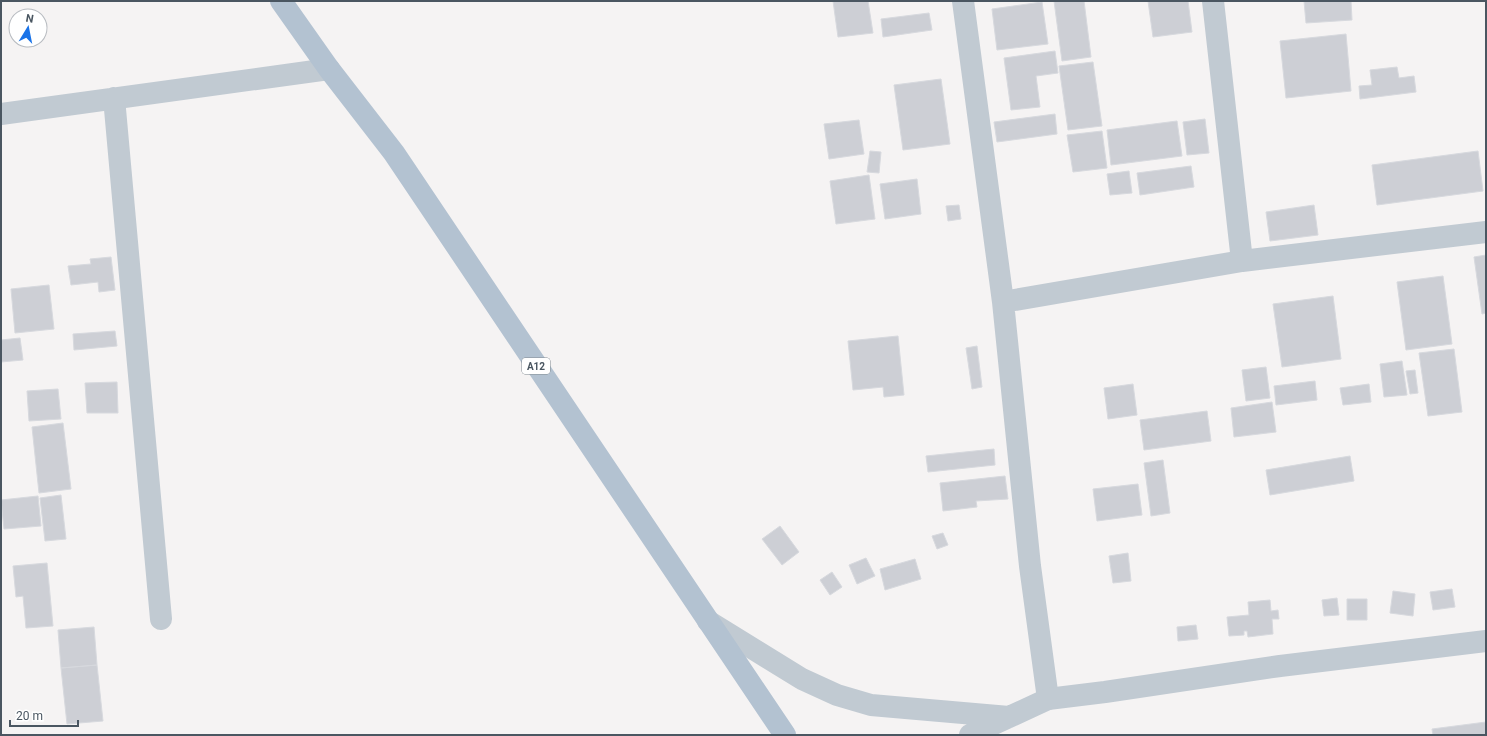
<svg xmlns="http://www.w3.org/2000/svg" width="1487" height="736" viewBox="0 0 1487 736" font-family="Roboto,sans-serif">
  <rect width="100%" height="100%" fill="#f5f3f3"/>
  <path fill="#cdcfd5" stroke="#d7d9de" d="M 833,1 L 868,1 L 873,33 L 838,37 Z
    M 1054,1 L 1084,1 L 1091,57 L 1062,61 Z
    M 1148,1 L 1188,1 L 1192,32 L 1153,37 Z
    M 1304,1 L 1351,1 L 1352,20 L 1306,23 Z
    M 1042,2 L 1048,44 L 997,50 L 992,9 Z
    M 929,13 L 932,30 L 883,37 L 881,19 Z
    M 1346,34 L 1351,91 L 1286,98 L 1280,41 Z
    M 1055,51 L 1058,73 L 1036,76 L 1040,107 L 1011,110 L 1004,58 Z
    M 1093,62 L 1102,126 L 1068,130 L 1059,66 Z
    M 1397,67 L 1399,78 L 1414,76 L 1416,92 L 1360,99 L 1359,86 L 1372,85 L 1370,70 Z
    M 941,79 L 950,144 L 903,150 L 894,85 Z
    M 1055,114 L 1057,134 L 997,142 L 994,122 Z
    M 1205,119 L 1209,153 L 1187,155 L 1183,122 Z
    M 859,120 L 864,154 L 829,159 L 824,124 Z
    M 1177,121 L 1182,156 L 1111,165 L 1107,130 Z
    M 1102,131 L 1107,168 L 1073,172 L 1067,135 Z
    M 870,151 L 881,152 L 879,173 L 867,172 Z
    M 1478,151 L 1483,191 L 1377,205 L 1372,165 Z
    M 1191,166 L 1194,187 L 1140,195 L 1137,173 Z
    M 1129,171 L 1132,193 L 1110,195 L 1107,174 Z
    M 869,175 L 875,219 L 836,224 L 830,181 Z
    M 917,179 L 921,214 L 885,219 L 880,184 Z
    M 959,205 L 961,219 L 948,221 L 946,206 Z
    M 1314,205 L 1318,235 L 1270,241 L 1266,212 Z
    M 1486,255 L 1486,313 L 1482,314 L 1474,257 Z
    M 111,257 L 115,290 L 99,292 L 98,282 L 71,285 L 68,266 L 91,264 L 90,259 Z
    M 1443,276 L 1452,344 L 1406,350 L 1397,282 Z
    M 49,285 L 54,329 L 15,333 L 11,289 Z
    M 1333,296 L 1341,359 L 1282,367 L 1273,304 Z
    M 115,331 L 117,346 L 74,350 L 73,334 Z
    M 898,336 L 904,395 L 884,397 L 883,387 L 853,390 L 848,341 Z
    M 20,338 L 23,360 L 1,362 L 1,340 Z
    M 977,346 L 982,387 L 972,389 L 966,348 Z
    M 1454,349 L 1462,412 L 1428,416 L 1419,353 Z
    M 1402,361 L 1407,395 L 1384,397 L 1380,364 Z
    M 1266,367 L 1270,398 L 1246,401 L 1242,370 Z
    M 1415,370 L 1418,393 L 1410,394 L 1406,371 Z
    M 1315,381 L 1317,400 L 1276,405 L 1274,386 Z
    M 117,382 L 118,413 L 87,413 L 85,383 Z
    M 1133,384 L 1137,415 L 1108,419 L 1104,388 Z
    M 1369,384 L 1371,402 L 1343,405 L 1340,388 Z
    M 58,389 L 61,419 L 29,421 L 27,391 Z
    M 1272,402 L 1276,432 L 1234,437 L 1231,408 Z
    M 1207,411 L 1211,441 L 1144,450 L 1140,420 Z
    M 63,423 L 71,489 L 39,493 L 32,427 Z
    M 994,449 L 995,465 L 928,472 L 926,456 Z
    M 1350,456 L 1354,481 L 1270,495 L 1266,470 Z
    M 1163,460 L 1170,513 L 1151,516 L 1144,463 Z
    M 1005,476 L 1008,499 L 976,501 L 977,507 L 943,511 L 940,483 Z
    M 1138,484 L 1142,515 L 1097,521 L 1093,489 Z
    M 61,495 L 66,539 L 45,541 L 40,498 Z
    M 38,496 L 41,526 L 4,529 L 1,500 Z
    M 780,526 L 799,552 L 782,565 L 762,539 Z
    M 943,533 L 948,545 L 937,549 L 932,536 Z
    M 1128,553 L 1131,581 L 1113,583 L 1109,556 Z
    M 866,558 L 875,576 L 857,584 L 849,565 Z
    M 915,559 L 921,579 L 885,590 L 880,569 Z
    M 47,563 L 53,626 L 26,628 L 23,596 L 16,597 L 13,566 Z
    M 832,572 L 842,587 L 830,595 L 820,580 Z
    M 1452,589 L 1455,607 L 1433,610 L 1430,592 Z
    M 1393,591 L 1415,594 L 1413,616 L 1390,613 Z
    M 1337,598 L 1339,615 L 1324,616 L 1322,600 Z
    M 1347,599 L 1367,599 L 1367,620 L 1347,620 Z
    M 1270,600 L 1271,611 L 1278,610 L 1279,619 L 1272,619 L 1273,634 L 1248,637 L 1247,631 L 1244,631 L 1244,635 L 1229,636 L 1227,617 L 1249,615 L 1248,602 Z
    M 1196,625 L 1198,639 L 1178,641 L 1177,627 Z
    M 94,627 L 97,665 L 61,668 L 58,630 Z
    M 97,665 L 103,721 L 67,724 L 61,668 Z
    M 1486,722 L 1486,735 L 1433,735 L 1432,729 Z"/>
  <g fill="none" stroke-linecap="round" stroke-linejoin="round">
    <path stroke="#c1cad2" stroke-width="22" d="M 963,1 L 1003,302 L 1030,566 L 1048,699
      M 1213,1 L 1242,261
      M 114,98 L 161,619
      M 1,114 L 329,69
      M 1003,302 L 1242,261 L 1486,232"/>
    <path stroke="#c1cad2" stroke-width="22" d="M 708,621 L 802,679 L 837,695 L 871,705 L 1009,717
      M 970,735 L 1048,699 L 1105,692 L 1280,666 L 1486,641"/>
    <path stroke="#b3c2d1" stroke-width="22" d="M 281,1 L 329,69 L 394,153 L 785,735"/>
  </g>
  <g text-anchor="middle" stroke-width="4" stroke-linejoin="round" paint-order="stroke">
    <rect fill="#fff" stroke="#808990" stroke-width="1" x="522" y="358" width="28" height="16" rx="3"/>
    <g font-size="10" font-weight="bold" fill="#4a5661">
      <text x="536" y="370">A12</text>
    </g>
  </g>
  <rect width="1487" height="736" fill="none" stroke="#4a5661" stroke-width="4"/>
  <g transform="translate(28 28) rotate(10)"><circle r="19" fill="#ffffff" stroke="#b7bbc0"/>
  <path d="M0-3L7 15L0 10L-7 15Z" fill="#1a73e8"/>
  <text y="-6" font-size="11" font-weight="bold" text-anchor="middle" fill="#4a5661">N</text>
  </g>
  <path d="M10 720v6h68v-6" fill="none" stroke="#4a5661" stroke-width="2"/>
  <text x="16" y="720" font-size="12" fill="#4a5661" stroke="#ffffff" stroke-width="3" paint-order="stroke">20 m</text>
</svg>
